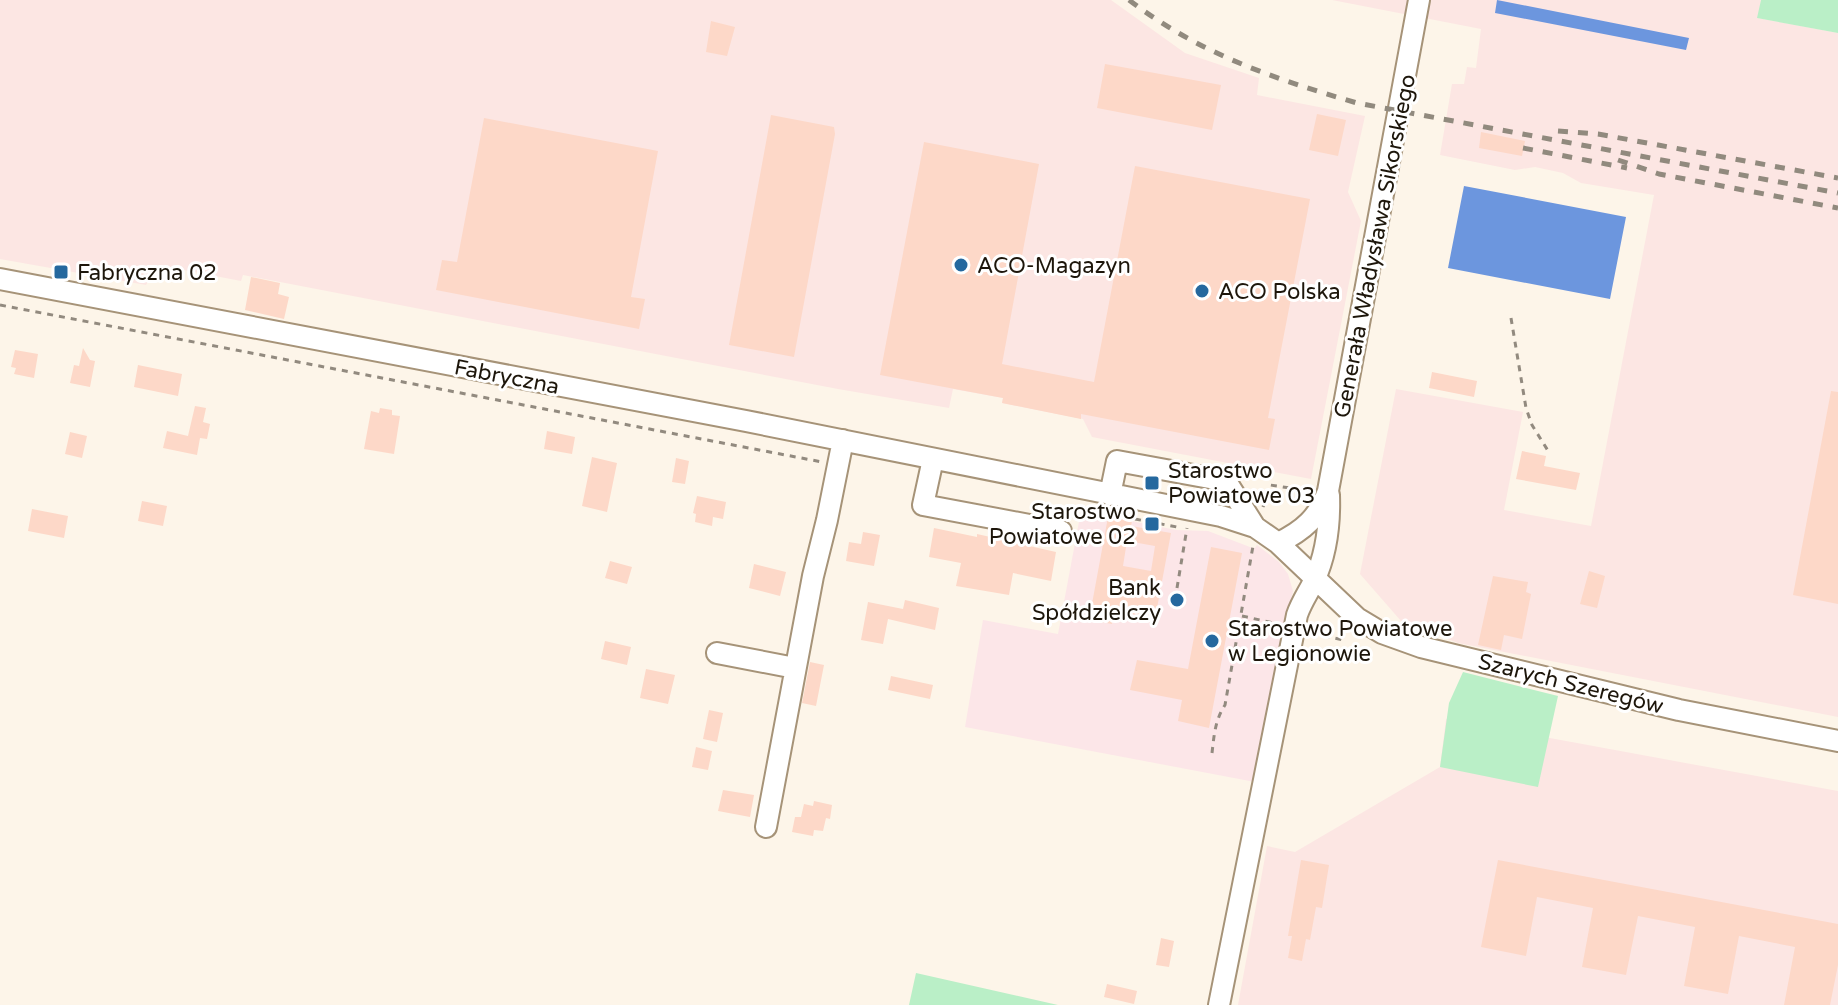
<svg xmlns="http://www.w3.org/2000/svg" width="1838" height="1005" viewBox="0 0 1838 1005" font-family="'Varela Round',sans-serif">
  <rect width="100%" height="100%" fill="#fdf5e9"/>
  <path fill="#fce6e8" d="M 1081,511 L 1176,530 L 1208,531 L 1250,547 L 1255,548 L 1257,545 L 1279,562 L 1288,574 L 1293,591 L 1255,782 L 965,727 L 983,620 L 1058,634 Z"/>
  <path fill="#fce6e3" d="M 0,0 L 1111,0 L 1185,53 L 1259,78 L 1257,95 L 1365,116 L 1348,192 L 1361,221 L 1311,479 L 1092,437 L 1083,419 L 1002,403 L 1003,398 L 953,389 L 949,408 L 838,389 L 243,275 L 241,281 L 158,265 L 146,285 L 0,259 Z
    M 1332,0 L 1761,0 L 1758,18 L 1838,33 L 1838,717 L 1458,643 L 1401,621 L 1360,574 L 1396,389 L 1523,412 L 1504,510 L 1591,526 L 1654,195 L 1581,183 L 1563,173 L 1535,167 L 1515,170 L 1440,155 L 1452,84 L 1464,84 L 1467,67 L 1476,68 L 1481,29 Z
    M 1446,719 L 1838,791 L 1838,1005 L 1238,1005 L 1267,846 L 1295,852 L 1440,767 Z"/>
  <path fill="#baefc7" d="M 1761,0 L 1838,0 L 1838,33 L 1757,18 Z
    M 1463,672 L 1558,696 L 1538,787 L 1440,767 L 1449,703 Z
    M 916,973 L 1058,1005 L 909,1005 Z"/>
  <path fill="#6c96de" d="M 1497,0 L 1689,38 L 1686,50 L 1495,13 Z
    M 1464,186 L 1626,217 L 1610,299 L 1448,268 Z"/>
  <path fill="#fdd8c8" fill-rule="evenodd" d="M 711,21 L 735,27 L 727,56 L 706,52 Z
    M 1105,64 L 1221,85 L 1212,130 L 1097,108 Z
    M 1317,114 L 1346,120 L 1338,156 L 1309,150 Z
    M 771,115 L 834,127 L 835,134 L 794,357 L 729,345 Z
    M 484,118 L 658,151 L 631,297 L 645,299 L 639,329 L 436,290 L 442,260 L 457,262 Z
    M 1481,132 L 1525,141 L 1522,156 L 1479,148 Z
    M 924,142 L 1039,164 L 1002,364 L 1094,382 L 1135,166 L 1310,199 L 1268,418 L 1275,419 L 1269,450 L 1081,414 L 1081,419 L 1002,403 L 1003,398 L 880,375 Z
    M 251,277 L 280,283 L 278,294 L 289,297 L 284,319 L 245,310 Z
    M 83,348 L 90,360 L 95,361 L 90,387 L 70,383 L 74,365 L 79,366 Z
    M 15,350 L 38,354 L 34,378 L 14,374 L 16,368 L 11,367 Z
    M 138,365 L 182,374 L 178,396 L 134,387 Z
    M 1432,372 L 1477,381 L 1474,397 L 1429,388 Z
    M 1831,391 L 1838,392 L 1838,604 L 1793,595 Z
    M 195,406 L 206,408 L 203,422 L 210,424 L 207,439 L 200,438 L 197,455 L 163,448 L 167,431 L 188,436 Z
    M 380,408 L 392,410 L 392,415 L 400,416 L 394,454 L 364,449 L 371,411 L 379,413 Z
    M 547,431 L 575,437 L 572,454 L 544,449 Z
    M 70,432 L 87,436 L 82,458 L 65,454 Z
    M 1522,451 L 1546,456 L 1544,466 L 1580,473 L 1576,490 L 1516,479 Z
    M 592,457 L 617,463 L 607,512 L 582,506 Z
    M 676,458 L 689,461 L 685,484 L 672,482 Z
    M 697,496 L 726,502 L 723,519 L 713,517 L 712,526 L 695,522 L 696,514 L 693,513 Z
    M 142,501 L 167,506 L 163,526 L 138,521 Z
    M 32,509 L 68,516 L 64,538 L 28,531 Z
    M 1108,517 L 1132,521 L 1131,526 L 1171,533 L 1155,619 L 1114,610 L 1112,624 L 1089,620 ZM 1127,541 L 1155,546 L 1151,571 L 1123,566 Z
    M 934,528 L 977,537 L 977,534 L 1056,552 L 1051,581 L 1013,573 L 1009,595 L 956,586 L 961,563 L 929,557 Z
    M 863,532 L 880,535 L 874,566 L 846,561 L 849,542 L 861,544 Z
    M 1211,547 L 1242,553 L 1209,728 L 1178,721 L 1182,700 L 1130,690 L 1137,660 L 1188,669 Z
    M 610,561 L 632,567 L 627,584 L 605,578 Z
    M 754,564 L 786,572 L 780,596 L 749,588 Z
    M 1589,571 L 1605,576 L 1597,608 L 1580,604 Z
    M 1493,576 L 1528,582 L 1526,592 L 1531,594 L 1522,639 L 1504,635 L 1501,650 L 1478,645 Z
    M 905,600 L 939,608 L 935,630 L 888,619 L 883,644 L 861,640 L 868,602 L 903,609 Z
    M 605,641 L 631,647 L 627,665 L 601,659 Z
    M 810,662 L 824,665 L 816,706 L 802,703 Z
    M 646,669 L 675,675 L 668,704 L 640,698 Z
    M 891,676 L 933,685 L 930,699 L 888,690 Z
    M 709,710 L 723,713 L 717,742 L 703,739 Z
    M 696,747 L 712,751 L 708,770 L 692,767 Z
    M 723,790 L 754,795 L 750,817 L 718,811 Z
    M 814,801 L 832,805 L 830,819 L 826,818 L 823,831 L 814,830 L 813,836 L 792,832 L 795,817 L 801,817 L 804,804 L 813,806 Z
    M 1301,860 L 1329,865 L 1322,908 L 1316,907 L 1310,940 L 1306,939 L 1302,961 L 1288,958 L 1292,936 L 1288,936 Z
    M 1498,860 L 1838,924 L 1838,965 L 1830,1005 L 1784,1005 L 1795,947 L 1739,936 L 1728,994 L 1684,986 L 1695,927 L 1638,916 L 1626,975 L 1582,967 L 1593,908 L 1537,897 L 1526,956 L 1481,947 Z
    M 1161,938 L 1174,941 L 1169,967 L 1156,965 Z
    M 1107,984 L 1137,991 L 1134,1004 L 1104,997 Z"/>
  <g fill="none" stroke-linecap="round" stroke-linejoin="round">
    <defs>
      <path id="minor" d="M 0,279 L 746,421 L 1221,516 L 1255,527 L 1278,543 L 1357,618 L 1382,633 L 1421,647 L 1679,710 L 1838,741
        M 933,459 L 923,505 L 1061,531
        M 1110,495 L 1117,461 L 1226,481 L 1255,527
        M 1278,543 C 1303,531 1319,517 1328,491 L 1419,0
        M 717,653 L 795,668
        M 766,827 L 813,576 L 827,520 L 843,440
        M 1219,1005 L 1297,615 C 1301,603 1308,593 1314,581 C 1326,555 1330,524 1329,495"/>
    </defs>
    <use href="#minor" stroke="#a69378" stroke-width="24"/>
    <path stroke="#928a7f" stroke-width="3" stroke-dasharray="6 6" stroke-linecap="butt" d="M 0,305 L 822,462
      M 1511,318 L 1526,408 L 1532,425 L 1550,454
      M 1263,507 L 1270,485 L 1297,489 L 1310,488
      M 1084,508 L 1104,513
      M 1135,519 L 1182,528
      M 1177,588 L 1187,528
      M 1242,616 L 1278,624
      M 1312,633 L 1343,640
      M 1212,753 C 1214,736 1215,720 1225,705 L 1253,546"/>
    <use href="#minor" stroke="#fff" stroke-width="20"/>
    <path stroke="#918a7e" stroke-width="5" stroke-dasharray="10 10" stroke-linecap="butt" d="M 1129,0 C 1200,54 1272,78 1357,103 L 1838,193
      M 1558,131 L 1598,134 L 1838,178
      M 1523,148 L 1627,168
      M 1618,160 L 1659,174 L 1838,208"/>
  </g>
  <g fill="#25689e" stroke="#fff" stroke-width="3">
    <circle cx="961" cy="265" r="8"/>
    <rect x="53" y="264" width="16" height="16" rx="4"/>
    <circle cx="1202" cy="291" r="8"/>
    <rect x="1144" y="475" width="16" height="16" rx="4"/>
    <rect x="1144" y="516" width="16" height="16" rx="4"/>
    <circle cx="1177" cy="600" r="8"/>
    <circle cx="1212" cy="641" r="8"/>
  </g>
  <g text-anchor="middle" stroke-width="6" stroke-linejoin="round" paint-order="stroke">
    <g font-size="22" fill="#1d160b" stroke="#fff">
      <text transform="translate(1374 246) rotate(-79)" y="8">Generała Władysława Sikorskiego</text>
      <text transform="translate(507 376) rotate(11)" y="8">Fabryczna</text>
      <text transform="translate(1571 683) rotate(14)" y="8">Szarych Szeregów</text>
    </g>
    <g font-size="22" fill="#1d160b" stroke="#fff" text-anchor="start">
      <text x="977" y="273">ACO-Magazyn</text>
      <text x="77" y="280">Fabryczna 02</text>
      <text x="1218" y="299">ACO Polska</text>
      <text x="1168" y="478">Starostwo<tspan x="1168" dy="25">Powiatowe 03</tspan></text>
      <text x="1136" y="519" text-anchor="end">Starostwo<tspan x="1136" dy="25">Powiatowe 02</tspan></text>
      <text x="1161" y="595" text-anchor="end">Bank<tspan x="1161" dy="25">Spółdzielczy</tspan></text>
      <text x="1228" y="636">Starostwo Powiatowe<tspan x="1228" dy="25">w Legionowie</tspan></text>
    </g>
  </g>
</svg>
